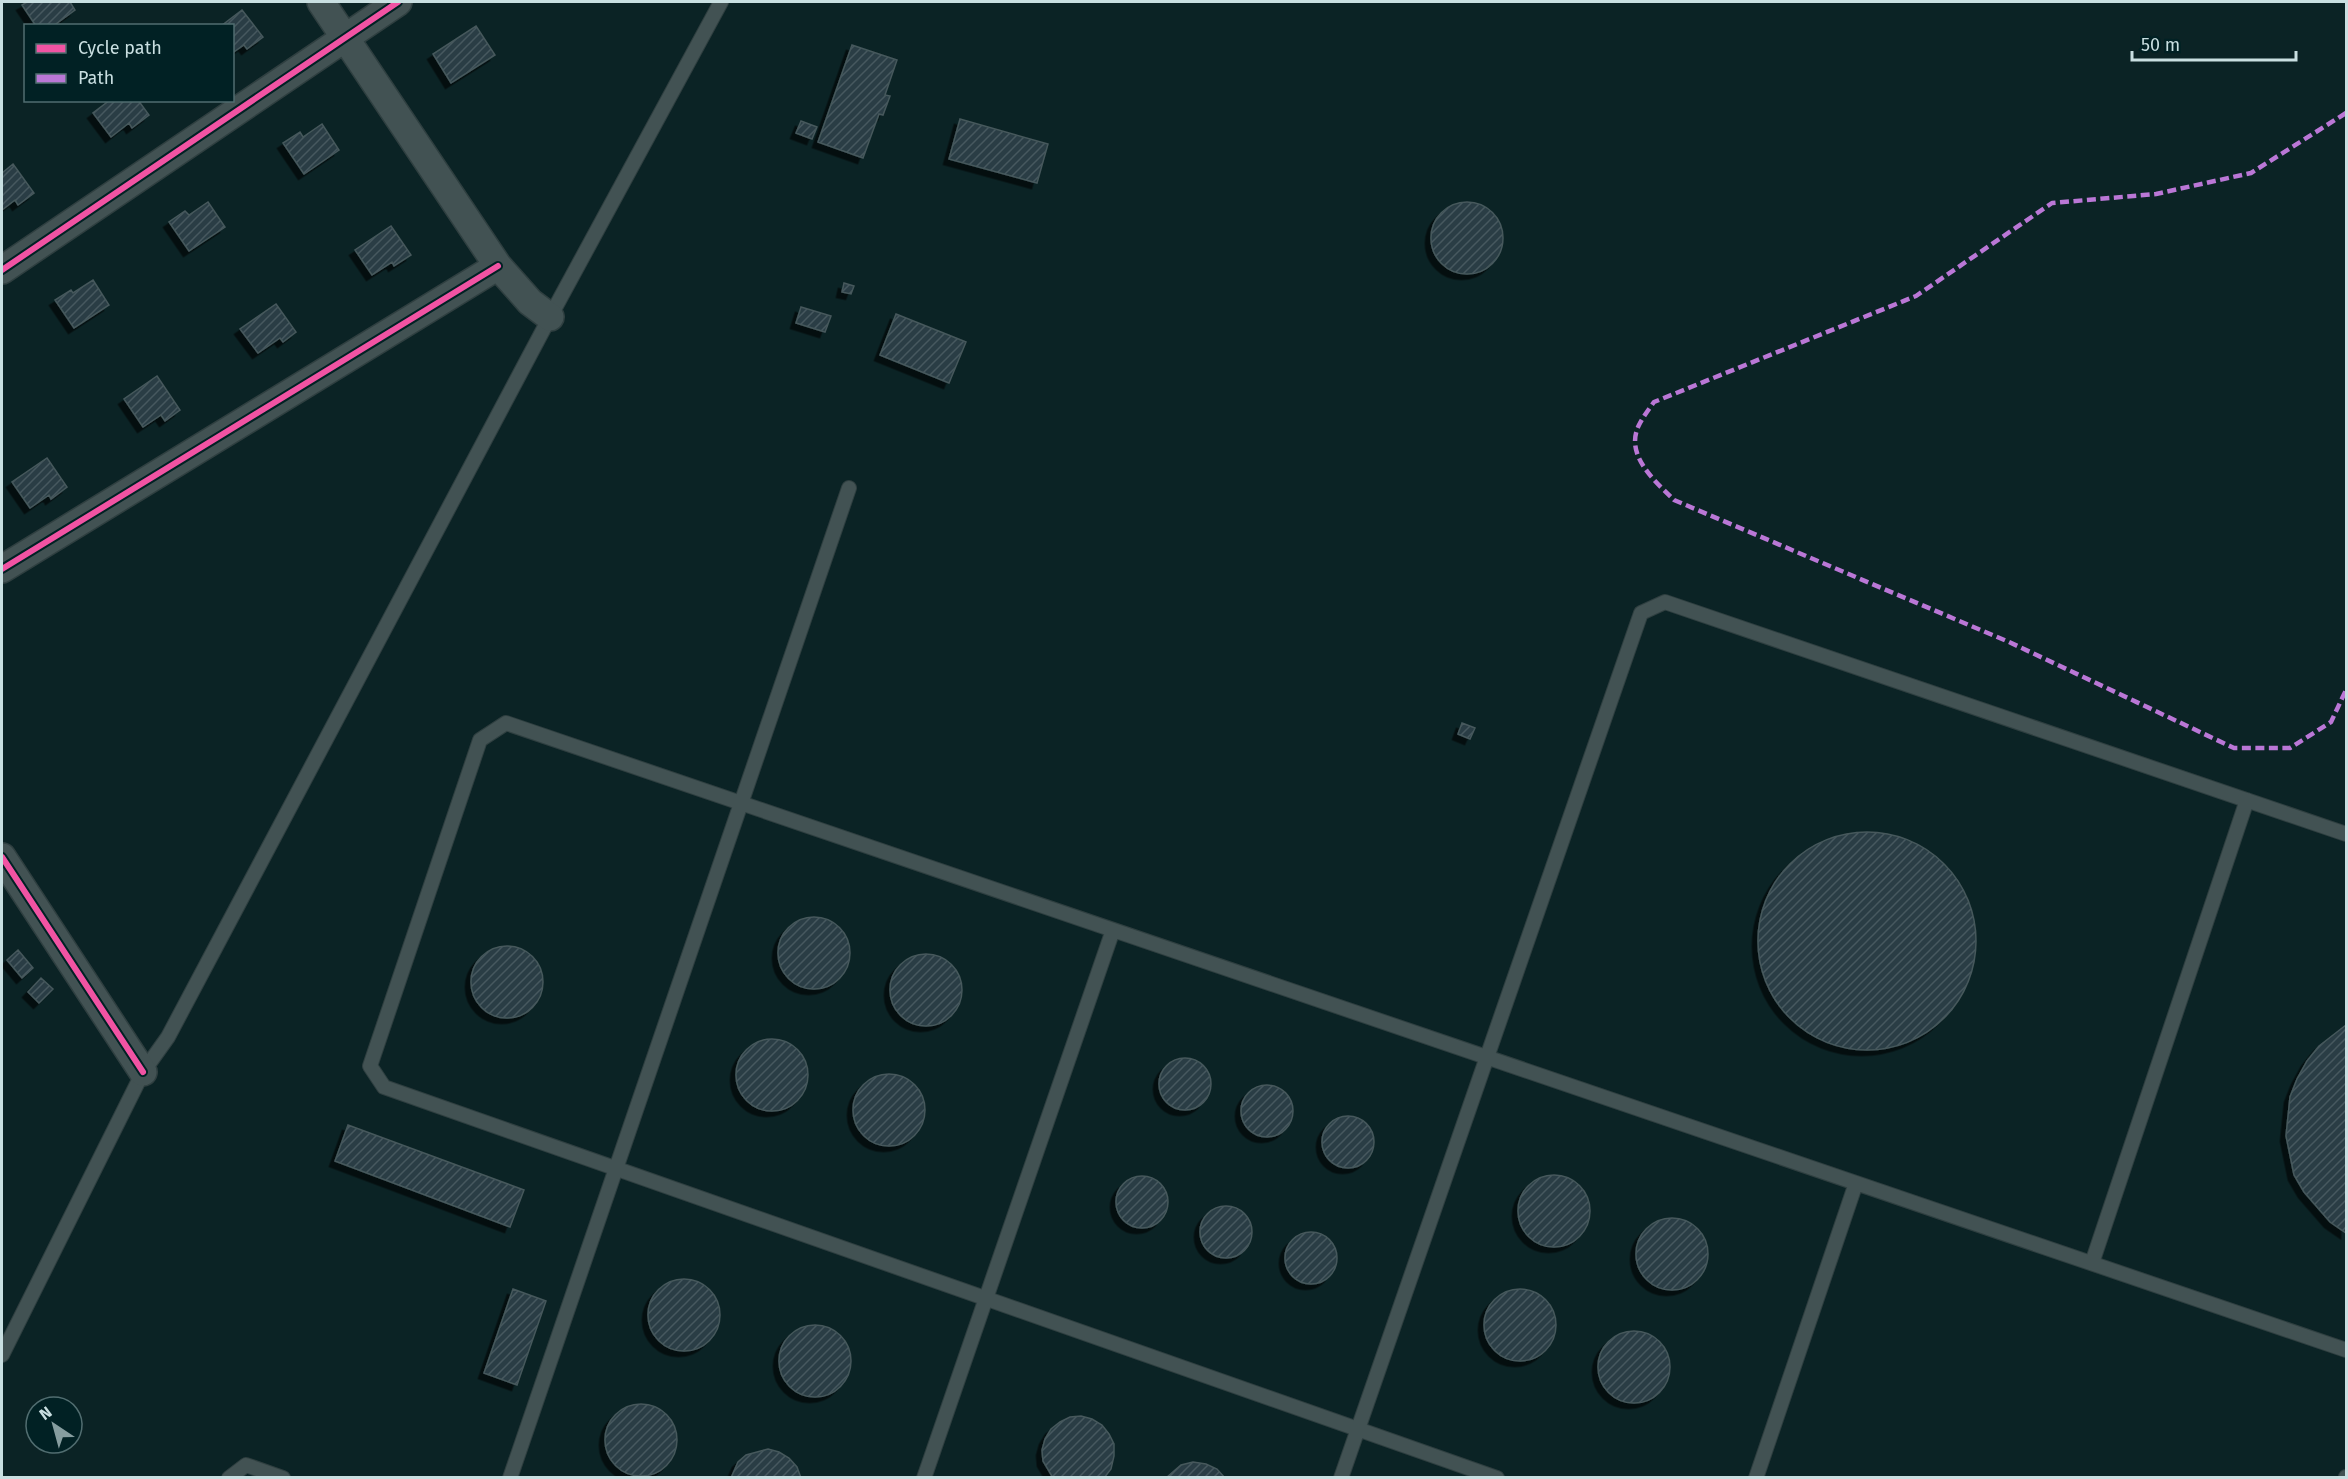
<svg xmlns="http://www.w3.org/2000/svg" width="2348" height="1479" viewBox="0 0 2348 1479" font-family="'Fira Sans',sans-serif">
  <defs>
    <pattern id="building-hatch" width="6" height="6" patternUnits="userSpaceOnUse" patternTransform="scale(1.5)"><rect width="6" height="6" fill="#293e44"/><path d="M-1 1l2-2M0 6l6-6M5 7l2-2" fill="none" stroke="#47595f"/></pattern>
    <filter id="shadow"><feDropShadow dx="-5.5" dy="5.5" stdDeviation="0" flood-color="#0009"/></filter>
  </defs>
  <rect width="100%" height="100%" fill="#0b2325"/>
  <path fill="url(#building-hatch)" stroke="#46585c" stroke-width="1.5" filter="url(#shadow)" d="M 27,2 L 70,2 L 75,10 L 53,26 L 36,26 L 22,5 Z
    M 242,10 L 263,37 L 247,49 L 244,45 L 232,53 L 232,26 L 221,26 Z
    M 476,26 L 495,55 L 451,83 L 433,54 Z
    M 852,45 L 897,60 L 885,95 L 890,96 L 883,115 L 879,114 L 863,158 L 818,142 Z
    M 110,100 L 138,100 L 149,115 L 132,128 L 129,123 L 111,137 L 93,113 Z
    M 960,119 L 1048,144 L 1037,183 L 949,159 Z
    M 801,121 L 817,127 L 812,139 L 796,133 Z
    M 322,124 L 339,150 L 304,174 L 283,143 L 300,132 L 303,137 Z
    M 13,164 L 34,193 L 18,205 L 15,200 L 2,210 L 2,173 Z
    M 208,202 L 225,227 L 189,251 L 169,222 L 185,211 L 189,215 Z
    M1431 238a36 36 0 1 1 72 0a36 36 0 1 1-72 0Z
    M 391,226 L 411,255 L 394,266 L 392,262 L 372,275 L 355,250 Z
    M 93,280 L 109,305 L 74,328 L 55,300 L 71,290 L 73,293 Z
    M 844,283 L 854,286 L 851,294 L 842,292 Z
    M 276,304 L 296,332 L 283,342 L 280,338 L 258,353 L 240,329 Z
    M 801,307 L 831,316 L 825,332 L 796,323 Z
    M 896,314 L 966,342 L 949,383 L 880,355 Z
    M 157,376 L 180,410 L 165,421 L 161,415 L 143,427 L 124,399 Z
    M 47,458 L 67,487 L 51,499 L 49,495 L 30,508 L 12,482 Z
    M 1462,723 L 1475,728 L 1470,739 L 1458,734 Z
    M1758 941a109 109 0 1 1 218 0a109 109 0 1 1-218 0Z
    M778 953a36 36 0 1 1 72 0a36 36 0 1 1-72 0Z
    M471 982a36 36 0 1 1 72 0a36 36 0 1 1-72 0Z
    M 18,950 L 33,968 L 22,978 L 7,960 Z
    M890 990a36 36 0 1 1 72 0a36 36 0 1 1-72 0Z
    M 41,978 L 53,989 L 39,1003 L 28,992 Z
    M 2346,1025 L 2346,1233 L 2330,1222 L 2304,1192 L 2294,1175 L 2286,1136 L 2290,1097 L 2297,1079 L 2307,1061 L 2319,1046 Z
    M736 1075a36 36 0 1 1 72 0a36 36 0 1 1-72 0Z
    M1159 1084a26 26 0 1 1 52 0a26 26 0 1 1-52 0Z
    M853 1110a36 36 0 1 1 72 0a36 36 0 1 1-72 0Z
    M1241 1111a26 26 0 1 1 52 0a26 26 0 1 1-52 0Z
    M1322 1142a26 26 0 1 1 52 0a26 26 0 1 1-52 0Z
    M 348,1125 L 524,1190 L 510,1227 L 335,1161 Z
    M1518 1211a36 36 0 1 1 72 0a36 36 0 1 1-72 0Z
    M1116 1202a26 26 0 1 1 52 0a26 26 0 1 1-52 0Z
    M1200 1232a26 26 0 1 1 52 0a26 26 0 1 1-52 0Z
    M1636 1254a36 36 0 1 1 72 0a36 36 0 1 1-72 0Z
    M1285 1258a26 26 0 1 1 52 0a26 26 0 1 1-52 0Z
    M648 1315a36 36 0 1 1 72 0a36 36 0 1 1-72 0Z
    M 513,1289 L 546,1301 L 517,1385 L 484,1373 Z
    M1484 1325a36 36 0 1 1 72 0a36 36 0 1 1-72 0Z
    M779 1361a36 36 0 1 1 72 0a36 36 0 1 1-72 0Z
    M1598 1367a36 36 0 1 1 72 0a36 36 0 1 1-72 0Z
    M605 1440a36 36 0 1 1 72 0a36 36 0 1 1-72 0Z
    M 1081,1416 L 1092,1419 L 1102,1425 L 1109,1434 L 1114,1444 L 1114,1456 L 1111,1469 L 1104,1478 L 1053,1478 L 1043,1461 L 1042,1450 L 1045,1439 L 1051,1429 L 1060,1422 L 1070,1417 Z
    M 768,1449 L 779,1452 L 789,1458 L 797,1467 L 801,1478 L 731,1478 L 738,1462 L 746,1455 Z
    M 1193,1462 L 1206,1464 L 1217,1469 L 1225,1478 L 1166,1478 L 1181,1465 Z"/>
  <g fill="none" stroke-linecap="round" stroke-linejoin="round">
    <defs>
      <path id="lane" d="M 2092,1263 L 2247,800
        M 2,1355 L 143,1072 L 168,1037 L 550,317 L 721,2
        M 229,1478 L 246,1465 L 283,1478
        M 510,1478 L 849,488
        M 924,1478 L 1113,930
        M 1341,1478 L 1641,613 L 1665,602 L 2346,834
        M 1497,1478 L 384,1087 L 370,1066 L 480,740 L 506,723 L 2346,1350
        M 1756,1478 L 1856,1183
        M 2346,1478 L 2346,1477"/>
      <path id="street" d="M 321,2 L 498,266 L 530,302 L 550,317
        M 2,270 L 398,2
        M 2,569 L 498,266
        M 2,857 L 143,1072"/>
    </defs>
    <use href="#lane" stroke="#2f3f40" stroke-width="16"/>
    <use href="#street" stroke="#2f3f40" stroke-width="30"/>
    <use href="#lane" stroke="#425253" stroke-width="14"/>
    <use href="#street" stroke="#425253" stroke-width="27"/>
    <path stroke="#ba77d6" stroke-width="4.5" stroke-dasharray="9 4.5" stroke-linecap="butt" d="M 2346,113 L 2251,173 L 2156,194 L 2052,203 L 1916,296 L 1654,402 C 1649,409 1643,417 1639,425 C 1624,455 1655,481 1674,500 L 2009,642 L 2234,748 L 2290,748 L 2331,722 L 2346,690"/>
    <defs>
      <path id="cycleway" d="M 2,270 L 398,2
        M 2,569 L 498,266
        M 2,857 L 143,1072"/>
    </defs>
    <use href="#cycleway" stroke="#012124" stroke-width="10"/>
    <use href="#cycleway" stroke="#f153a3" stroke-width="6"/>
  </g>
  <rect width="2348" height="1479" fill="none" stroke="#c9dfe1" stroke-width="6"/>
  <rect x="24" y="24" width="210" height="78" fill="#012124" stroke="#516d70" stroke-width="1.5"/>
  <rect x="36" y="44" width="30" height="9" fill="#f153a3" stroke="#516d70" stroke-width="1.5"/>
  <text x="78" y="54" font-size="18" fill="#c9dfe1">Cycle path</text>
  <rect x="36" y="74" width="30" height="9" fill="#ba77d6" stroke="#516d70" stroke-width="1.5"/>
  <text x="78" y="84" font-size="18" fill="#c9dfe1">Path</text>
  <g transform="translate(54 1425) rotate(324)"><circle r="28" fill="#012124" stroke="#516d70" stroke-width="1.5"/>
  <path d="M0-4.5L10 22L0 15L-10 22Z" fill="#869d9f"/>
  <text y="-9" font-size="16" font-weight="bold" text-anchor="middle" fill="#c9dfe1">N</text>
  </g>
  <path d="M2132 51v9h164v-9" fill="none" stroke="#c9dfe1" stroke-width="3"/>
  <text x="2141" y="51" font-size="18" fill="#c9dfe1" stroke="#012124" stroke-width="4.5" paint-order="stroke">50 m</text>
</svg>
